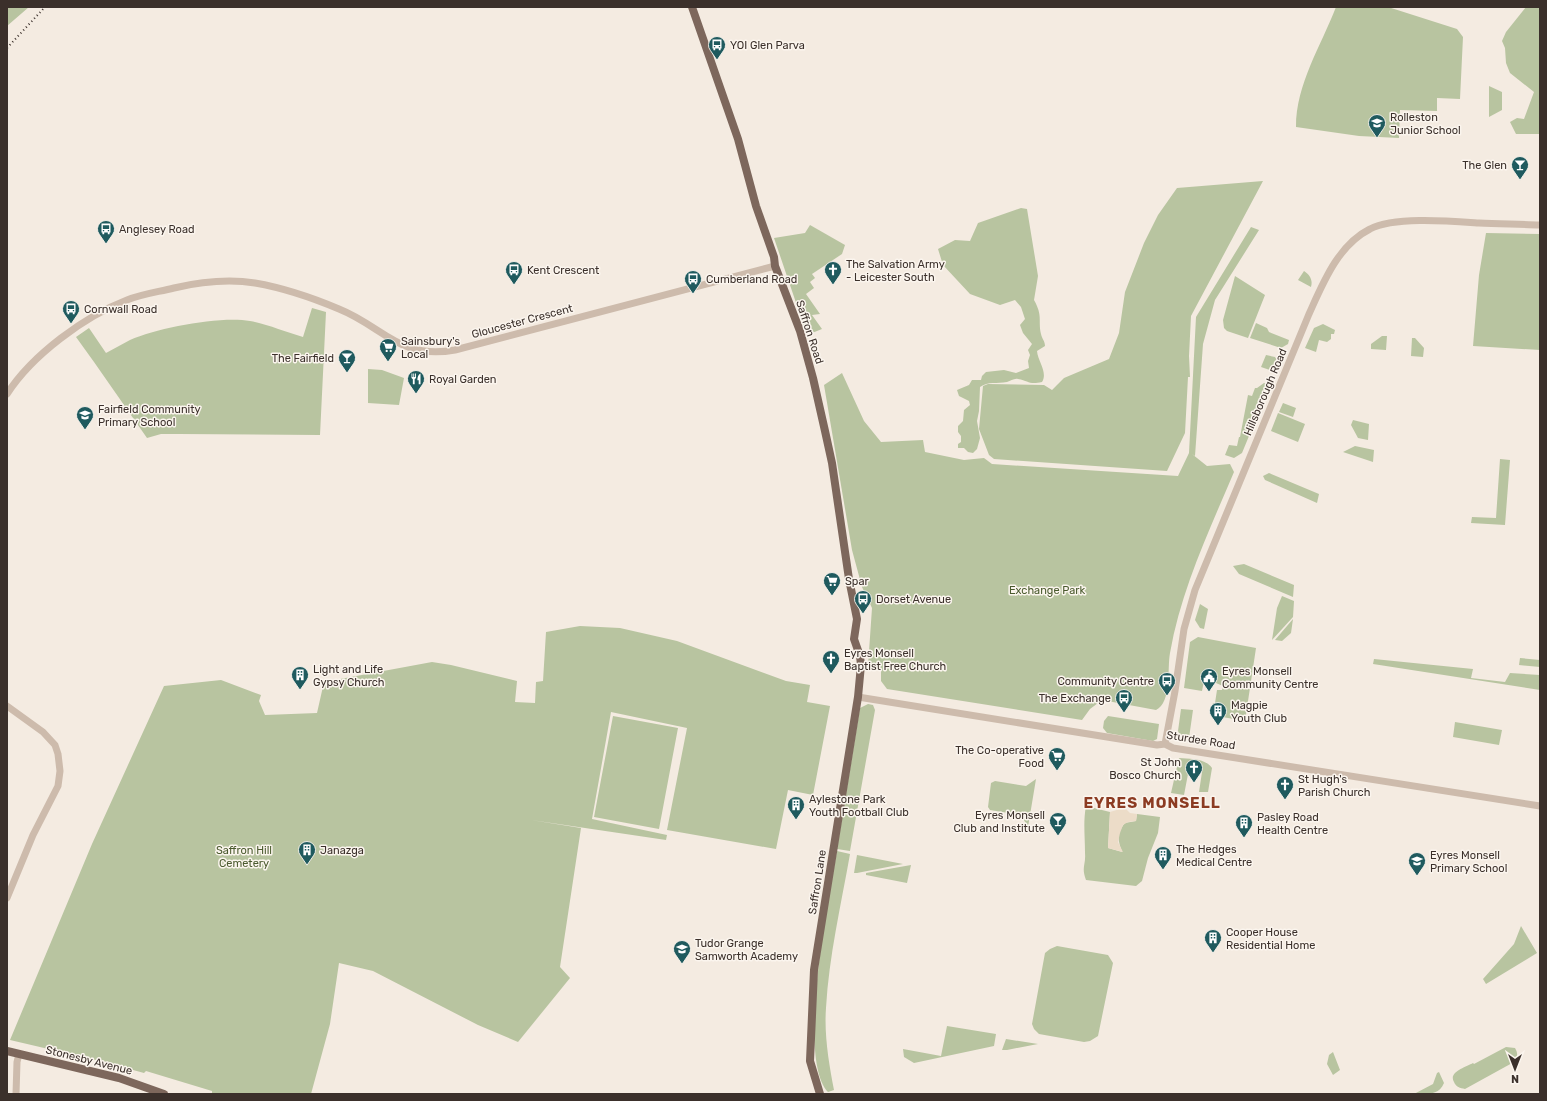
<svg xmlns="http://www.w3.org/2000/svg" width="1547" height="1101" viewBox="0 0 1547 1101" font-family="Rubik,sans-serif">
  <rect width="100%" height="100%" fill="#f4ebe1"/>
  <path fill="#b8c4a0" d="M 7,7 L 29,7 L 7,26 Z
    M 1336,7 L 1388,7 L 1457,29 L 1463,37 L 1460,99 L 1437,98 L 1437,111 L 1400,110 L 1399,138 L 1359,136 L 1296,127 C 1296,84 1321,46 1336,7 Z
    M 1526,7 L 1540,7 L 1540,134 L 1516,134 L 1510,122 L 1517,118 L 1524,119 L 1534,92 L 1510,73 L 1506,63 L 1505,48 L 1502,41 L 1506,32 Z
    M 1489,86 L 1502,92 L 1502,110 L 1489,117 Z
    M 1263,181 L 1191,316 L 1189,356 L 1190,377 L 1188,377 L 1185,433 L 1167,471 L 994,459 L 989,455 L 979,429 L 983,386 L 988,384 L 1044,385 L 1052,390 L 1064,378 L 1109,359 L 1119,333 L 1125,292 L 1144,243 L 1158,215 L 1177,188 Z
    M 1021,208 L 1027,209 L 1038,276 L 1034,300 C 1043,316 1038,320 1041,334 C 1042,339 1045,341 1045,346 L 1037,351 C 1038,362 1048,372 1042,382 C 1029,385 1029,381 1018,379 C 1014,378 1011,381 1007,382 C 997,384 988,381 980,387 L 979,411 L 977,421 L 980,438 L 977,449 L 973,453 L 968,452 L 964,448 L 958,448 L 958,444 L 961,442 L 961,436 L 958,432 L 958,426 L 963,421 L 964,410 L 970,405 L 969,401 L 959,396 L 957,390 L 969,385 L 972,380 L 981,380 L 982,376 L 986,372 L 1004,370 L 1016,373 L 1029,368 L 1028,361 L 1030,355 L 1028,350 L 1032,344 L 1023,333 L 1020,325 L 1025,319 L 1021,307 L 1015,300 L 1000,305 L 970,294 L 943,265 L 938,249 L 955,240 L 970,241 L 978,223 Z
    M 810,225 L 845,245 L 842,254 L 812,274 L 815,278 L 810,282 L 814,288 L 806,294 L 820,314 L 812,315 L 822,329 L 807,335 L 774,238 L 805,233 Z
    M 1251,227 L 1259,230 L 1215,300 L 1203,344 L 1195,456 L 1192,454 L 1207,466 L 1230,464 L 1234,472 C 1209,531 1181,590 1170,653 C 1167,669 1172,702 1156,710 L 1102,700 L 1090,709 L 1082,720 L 887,689 L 881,681 L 881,668 L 868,666 L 872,608 L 862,587 L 852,550 L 824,385 L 842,373 L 864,421 L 881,442 L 923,440 L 925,452 L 964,460 L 984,458 L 992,464 L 1178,476 L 1189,453 L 1196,317 Z
    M 1486,233 L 1540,234 L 1540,350 L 1473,346 L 1479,275 Z
    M 1304,271 C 1310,275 1313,280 1311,287 L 1298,280 Z
    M 1235,276 L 1265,295 L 1248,338 L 1227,331 L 1224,328 L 1223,320 Z
    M 312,308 L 326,312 L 320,435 L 179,434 L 161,434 L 147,438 L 94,362 L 76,337 L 89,328 L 106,353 C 114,349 122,344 130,340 C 158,328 219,316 250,321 C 267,324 285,332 303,337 Z
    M 1256,323 L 1267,328 L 1269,332 L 1289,340 L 1288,344 L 1281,348 L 1250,338 Z
    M 1323,324 L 1335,330 L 1334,334 L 1331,334 L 1331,339 L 1327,342 L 1319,340 L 1316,352 L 1305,348 L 1314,328 Z
    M 1382,336 L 1387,336 L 1386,350 L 1371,349 L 1371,344 Z
    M 1412,338 L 1415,338 L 1424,348 L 1423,357 L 1411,356 Z
    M 1266,355 L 1275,357 L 1279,364 L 1276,372 L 1261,367 Z
    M 368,369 L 382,370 L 404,378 L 399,405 L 368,403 Z
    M 1264,383 L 1270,385 L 1242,453 L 1234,458 L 1225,455 L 1229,445 L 1237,446 L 1239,437 L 1240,437 L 1248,395 L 1252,396 L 1255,388 L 1257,388 Z
    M 1283,403 L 1296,408 L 1293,417 L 1279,412 Z
    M 1278,413 L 1305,424 L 1298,442 L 1271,431 Z
    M 1353,420 L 1369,424 L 1368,440 L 1358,438 L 1351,425 Z
    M 1355,446 L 1374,450 L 1373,462 L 1343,452 Z
    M 1500,459 L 1510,460 L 1505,525 L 1471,523 L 1472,517 L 1496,518 Z
    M 1269,473 L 1319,494 L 1317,503 L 1265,480 L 1263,476 Z
    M 1244,564 L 1294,585 L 1293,597 L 1239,574 L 1233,566 Z
    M 1282,596 L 1294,601 L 1293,617 L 1272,640 L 1277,608 Z
    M 1200,604 L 1208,609 L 1204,629 L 1200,628 L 1195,620 Z
    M 1293,619 L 1291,633 L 1282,641 L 1275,640 Z
    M 580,626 L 620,628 L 677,641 L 786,681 L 810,685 L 807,702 L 830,706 L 813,795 L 788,790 L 776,849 L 667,830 L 687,728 L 611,712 L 592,819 L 667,835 L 666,840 L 531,820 L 581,828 L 560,967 L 570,978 L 518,1042 L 478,1025 L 373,971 L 339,963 L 330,1024 L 311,1094 L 212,1094 L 212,1091 L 146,1071 L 144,1073 L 104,1062 L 10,1040 L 92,844 L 164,686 L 221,680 L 261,695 L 259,701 L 265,715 L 317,713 L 324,682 L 432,662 L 451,665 L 517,681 L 515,702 L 535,703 L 536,682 L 543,681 L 546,632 Z
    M 1198,637 L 1256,648 L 1245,721 L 1211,715 L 1213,703 L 1215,703 L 1217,690 L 1222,690 L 1223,686 L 1216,683 L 1217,677 L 1205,676 L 1202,691 L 1184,688 L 1190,642 Z
    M 1520,658 L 1540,660 L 1540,667 L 1519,665 Z
    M 1374,659 L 1473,669 L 1471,678 L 1505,682 L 1510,673 L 1540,675 L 1540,690 L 1373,664 Z
    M 868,704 L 873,705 L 875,710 L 850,851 L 837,849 L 860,708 Z
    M 1181,709 L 1193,710 L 1189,738 L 1181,737 L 1178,731 Z
    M 613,716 L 678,728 L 659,829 L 594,817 Z
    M 1108,716 L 1159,724 L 1157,739 L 1153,741 L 1107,733 L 1103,728 L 1104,721 Z
    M 1455,722 L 1502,730 L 1499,745 L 1453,737 Z
    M 1179,758 C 1190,759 1205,758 1212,768 L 1208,792 L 1199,792 L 1202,772 L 1200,769 L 1193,768 L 1190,771 L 1190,774 L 1188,774 L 1184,795 L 1171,793 Z
    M 1036,779 L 1028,827 L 1021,815 L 990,810 L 988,807 L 991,783 L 995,781 L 1026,786 Z
    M 1086,806 L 1110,812 L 1108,848 L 1122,852 C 1118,840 1116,834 1125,823 L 1136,821 L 1137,814 L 1160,817 L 1158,833 L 1148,858 L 1142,881 L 1136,886 L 1086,880 C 1081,867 1086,865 1085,853 C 1085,836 1083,822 1086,806 Z
    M 837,851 L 850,854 C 841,905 829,956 826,1008 C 824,1035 829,1064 834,1090 L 828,1092 C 796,1057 829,899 837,851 Z
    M 857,855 L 903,864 L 857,873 L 854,873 Z
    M 911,865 L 907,883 L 866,875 L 866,873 Z
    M 1521,926 L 1537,953 L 1486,984 L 1483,979 L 1514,944 Z
    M 1057,946 L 1108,955 L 1113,963 L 1098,1036 L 1090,1041 L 1084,1042 L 1039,1034 L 1034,1029 L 1032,1024 L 1045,953 L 1050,949 Z
    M 947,1026 L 996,1034 L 994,1046 L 914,1063 L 904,1057 L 903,1049 L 941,1056 Z
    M 1006,1039 L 1038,1044 L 1007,1050 L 1002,1050 Z
    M 1506,1047 L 1515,1048 C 1518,1053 1518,1057 1514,1062 L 1465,1089 C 1460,1088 1456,1087 1454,1082 C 1448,1072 1466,1067 1473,1063 L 1474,1064 Z
    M 1333,1052 L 1340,1070 L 1333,1075 L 1327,1064 L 1329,1055 Z
    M 1439,1072 L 1444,1083 C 1439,1096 1425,1094 1414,1094 L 1433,1084 L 1437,1073 Z"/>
  <path fill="#ecdcc8" d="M 1123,806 L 1130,813 L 1137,814 L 1136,821 L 1128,822 L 1123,825 L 1120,833 L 1118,842 L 1123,852 L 1108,848 L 1110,812 L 1120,809 Z"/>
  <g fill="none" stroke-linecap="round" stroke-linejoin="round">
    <path stroke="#cdbbac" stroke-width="7" d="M 7,394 C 32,355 85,316 127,300 C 142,294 158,292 174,288 C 200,282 229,279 255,283 C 284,288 313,298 339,309 C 384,327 399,360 455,350 L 775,266
      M 858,697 L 1157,745 L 1165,744 L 1173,748 L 1540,806
      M 7,706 L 43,732 L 55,745 L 58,754 L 60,771 L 58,786 L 33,835 L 7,898
      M 1165,744 L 1175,691 L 1184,629 L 1195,590 L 1309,314 C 1323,283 1338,245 1370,229 C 1394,216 1451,221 1479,223 C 1499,224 1520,224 1540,225
      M 16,1094 L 17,1062 L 19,1054"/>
    <path stroke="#7d675c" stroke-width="8" d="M 692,7 L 738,139 L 756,206 L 774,257 L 775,266 L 800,331 L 813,378 L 825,431 L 832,463 L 849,579 L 857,619 L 854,639 L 860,656 L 861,665 L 858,697 L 814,970 L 810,1061 L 820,1094
      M 7,1051 L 119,1078 L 164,1094"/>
    <path stroke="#3b302b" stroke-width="2" stroke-dasharray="1 3" stroke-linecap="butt" d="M 7,48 L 45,7"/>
  </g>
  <defs>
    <symbol id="bus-pin" viewBox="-11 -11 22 30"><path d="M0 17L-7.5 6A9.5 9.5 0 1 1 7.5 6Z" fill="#1f5a5e" stroke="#fbf5ee"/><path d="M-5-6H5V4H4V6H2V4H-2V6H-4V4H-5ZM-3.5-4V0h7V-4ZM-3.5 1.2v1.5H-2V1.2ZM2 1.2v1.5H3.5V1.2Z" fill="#fff"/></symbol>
    <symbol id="school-pin" viewBox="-11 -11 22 30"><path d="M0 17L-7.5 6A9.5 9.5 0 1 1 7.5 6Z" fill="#1f5a5e" stroke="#fbf5ee"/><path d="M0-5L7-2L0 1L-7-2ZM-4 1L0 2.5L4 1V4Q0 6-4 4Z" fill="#fff"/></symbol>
    <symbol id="bar-pin" viewBox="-11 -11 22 30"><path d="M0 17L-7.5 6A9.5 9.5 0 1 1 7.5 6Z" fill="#1f5a5e" stroke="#fbf5ee"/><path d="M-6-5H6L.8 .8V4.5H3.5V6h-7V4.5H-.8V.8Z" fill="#fff"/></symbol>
    <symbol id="church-pin" viewBox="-11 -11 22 30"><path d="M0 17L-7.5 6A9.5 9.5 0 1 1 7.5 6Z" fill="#1f5a5e" stroke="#fbf5ee"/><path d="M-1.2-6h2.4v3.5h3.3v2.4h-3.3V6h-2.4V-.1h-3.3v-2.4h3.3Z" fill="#fff"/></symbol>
    <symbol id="supermarket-pin" viewBox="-11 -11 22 30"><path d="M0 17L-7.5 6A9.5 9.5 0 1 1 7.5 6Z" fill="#1f5a5e" stroke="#fbf5ee"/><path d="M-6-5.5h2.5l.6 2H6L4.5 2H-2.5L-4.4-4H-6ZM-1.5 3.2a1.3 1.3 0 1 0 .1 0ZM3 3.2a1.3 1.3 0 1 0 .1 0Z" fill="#fff"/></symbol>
    <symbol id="restaurant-pin" viewBox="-11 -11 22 30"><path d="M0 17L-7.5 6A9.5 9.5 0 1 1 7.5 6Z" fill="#1f5a5e" stroke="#fbf5ee"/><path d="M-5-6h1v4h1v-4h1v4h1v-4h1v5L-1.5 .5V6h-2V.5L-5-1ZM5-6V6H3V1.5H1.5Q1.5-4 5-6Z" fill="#fff"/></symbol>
    <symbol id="building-pin" viewBox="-11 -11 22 30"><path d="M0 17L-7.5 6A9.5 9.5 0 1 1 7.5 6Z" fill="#1f5a5e" stroke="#fbf5ee"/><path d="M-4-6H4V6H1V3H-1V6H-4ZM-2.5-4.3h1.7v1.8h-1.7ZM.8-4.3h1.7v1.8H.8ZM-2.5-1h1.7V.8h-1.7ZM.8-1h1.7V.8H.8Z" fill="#fff"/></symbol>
    <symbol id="civic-pin" viewBox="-11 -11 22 30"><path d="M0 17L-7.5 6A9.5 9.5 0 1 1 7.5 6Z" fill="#1f5a5e" stroke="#fbf5ee"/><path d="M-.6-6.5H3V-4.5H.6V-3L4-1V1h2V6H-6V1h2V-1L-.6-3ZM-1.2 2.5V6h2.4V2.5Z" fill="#fff"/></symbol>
  </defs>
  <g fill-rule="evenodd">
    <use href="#bus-pin" x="707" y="35" width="20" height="27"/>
    <use href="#school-pin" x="1367" y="113" width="20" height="27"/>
    <use href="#bar-pin" x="1510" y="155" width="20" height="27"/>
    <use href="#bus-pin" x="96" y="219" width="20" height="27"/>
    <use href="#bus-pin" x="504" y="260" width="20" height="27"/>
    <use href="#church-pin" x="823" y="260" width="20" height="27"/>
    <use href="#bus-pin" x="683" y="269" width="20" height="27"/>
    <use href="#bus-pin" x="61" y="299" width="20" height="27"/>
    <use href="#supermarket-pin" x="378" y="337" width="20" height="27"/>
    <use href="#bar-pin" x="337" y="348" width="20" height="27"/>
    <use href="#restaurant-pin" x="406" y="369" width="20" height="27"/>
    <use href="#school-pin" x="75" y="405" width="20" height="27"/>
    <use href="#supermarket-pin" x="822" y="571" width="20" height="27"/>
    <use href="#bus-pin" x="853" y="589" width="20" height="27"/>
    <use href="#church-pin" x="821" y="649" width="20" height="27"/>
    <use href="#building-pin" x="290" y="665" width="20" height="27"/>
    <use href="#civic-pin" x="1199" y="667" width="20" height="27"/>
    <use href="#bus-pin" x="1157" y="671" width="20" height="27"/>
    <use href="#bus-pin" x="1114" y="688" width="20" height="27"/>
    <use href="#building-pin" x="1208" y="701" width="20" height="27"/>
    <use href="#supermarket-pin" x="1047" y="746" width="20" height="27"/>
    <use href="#church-pin" x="1184" y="758" width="20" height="27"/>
    <use href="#church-pin" x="1275" y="775" width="20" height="27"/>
    <use href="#building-pin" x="786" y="795" width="20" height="27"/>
    <use href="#bar-pin" x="1048" y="811" width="20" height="27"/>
    <use href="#building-pin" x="1234" y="813" width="20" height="27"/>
    <use href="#building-pin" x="297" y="840" width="20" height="27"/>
    <use href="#building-pin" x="1153" y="845" width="20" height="27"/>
    <use href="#school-pin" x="1407" y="851" width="20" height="27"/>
    <use href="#building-pin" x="1203" y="928" width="20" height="27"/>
    <use href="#school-pin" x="672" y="939" width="20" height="27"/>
  </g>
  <g text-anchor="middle" stroke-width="3" stroke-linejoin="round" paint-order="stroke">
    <g font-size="11" fill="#3b302b" stroke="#fbf5ee" text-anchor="start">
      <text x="730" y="49">YOI Glen Parva</text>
      <text x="1390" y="121">Rolleston<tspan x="1390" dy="13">Junior School</tspan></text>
      <text x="1507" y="169" text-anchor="end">The Glen</text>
      <text x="119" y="233">Anglesey Road</text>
      <text x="846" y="268">The Salvation Army<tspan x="846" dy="13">- Leicester South</tspan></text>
      <text x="527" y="274">Kent Crescent</text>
      <text x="706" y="283">Cumberland Road</text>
      <text x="84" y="313">Cornwall Road</text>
      <text x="401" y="345">Sainsbury's<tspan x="401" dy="13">Local</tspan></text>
      <text x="334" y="362" text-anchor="end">The Fairfield</text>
      <text x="429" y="383">Royal Garden</text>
      <text x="98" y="413">Fairfield Community<tspan x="98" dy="13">Primary School</tspan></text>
      <text x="845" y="585">Spar</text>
      <text x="876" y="603">Dorset Avenue</text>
      <text x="844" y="657">Eyres Monsell<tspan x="844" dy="13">Baptist Free Church</tspan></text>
      <text x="313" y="673">Light and Life<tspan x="313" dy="13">Gypsy Church</tspan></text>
      <text x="1222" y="675">Eyres Monsell<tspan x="1222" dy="13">Community Centre</tspan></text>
      <text x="1154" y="685" text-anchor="end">Community Centre</text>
      <text x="1111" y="702" text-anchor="end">The Exchange</text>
      <text x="1231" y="709">Magpie<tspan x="1231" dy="13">Youth Club</tspan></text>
      <text x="1044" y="754" text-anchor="end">The Co-operative<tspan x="1044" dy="13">Food</tspan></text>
      <text x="1181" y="766" text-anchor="end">St John<tspan x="1181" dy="13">Bosco Church</tspan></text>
      <text x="1298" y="783">St Hugh's<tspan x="1298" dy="13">Parish Church</tspan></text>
      <text x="809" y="803">Aylestone Park<tspan x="809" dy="13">Youth Football Club</tspan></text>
      <text x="1045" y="819" text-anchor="end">Eyres Monsell<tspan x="1045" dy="13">Club and Institute</tspan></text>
      <text x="1257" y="821">Pasley Road<tspan x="1257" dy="13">Health Centre</tspan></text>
      <text x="1176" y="853">The Hedges<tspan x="1176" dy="13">Medical Centre</tspan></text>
      <text x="320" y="854">Janazga</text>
      <text x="1430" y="859">Eyres Monsell<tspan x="1430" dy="13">Primary School</tspan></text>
      <text x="1226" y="936">Cooper House<tspan x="1226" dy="13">Residential Home</tspan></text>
      <text x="695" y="947">Tudor Grange<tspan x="695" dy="13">Samworth Academy</tspan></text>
    </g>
    <g font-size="11" fill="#3b302b" stroke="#fbf5ee">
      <text transform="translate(522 321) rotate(-15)" y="4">Gloucester Crescent</text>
      <text transform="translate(810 332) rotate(72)" y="4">Saffron Road</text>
      <text transform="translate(1265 392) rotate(-67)" y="4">Hillsborough Road</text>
      <text transform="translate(1201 740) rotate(9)" y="4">Sturdee Road</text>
      <text transform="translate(817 882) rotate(-81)" y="4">Saffron Lane</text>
      <text transform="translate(89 1060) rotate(14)" y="4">Stonesby Avenue</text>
    </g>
    <g font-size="11" fill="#4a5a2e" stroke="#fbf5ee">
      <text x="1047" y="594">Exchange Park</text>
      <text x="244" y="854">Saffron Hill<tspan x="244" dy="13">Cemetery</tspan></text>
    </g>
    <g font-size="15" font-weight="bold" letter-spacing="1" fill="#8c3b22" stroke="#fbf5ee">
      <text x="1152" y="808">EYRES MONSELL</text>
    </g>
  </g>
  <rect width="1547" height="1101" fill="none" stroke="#3b302b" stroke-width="16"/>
  <g transform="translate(1515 1069) rotate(180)" stroke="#fbf5ee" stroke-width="3" paint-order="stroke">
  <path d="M0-3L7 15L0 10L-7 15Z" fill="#3b302b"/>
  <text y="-6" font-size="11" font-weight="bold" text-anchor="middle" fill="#3b302b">N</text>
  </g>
</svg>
